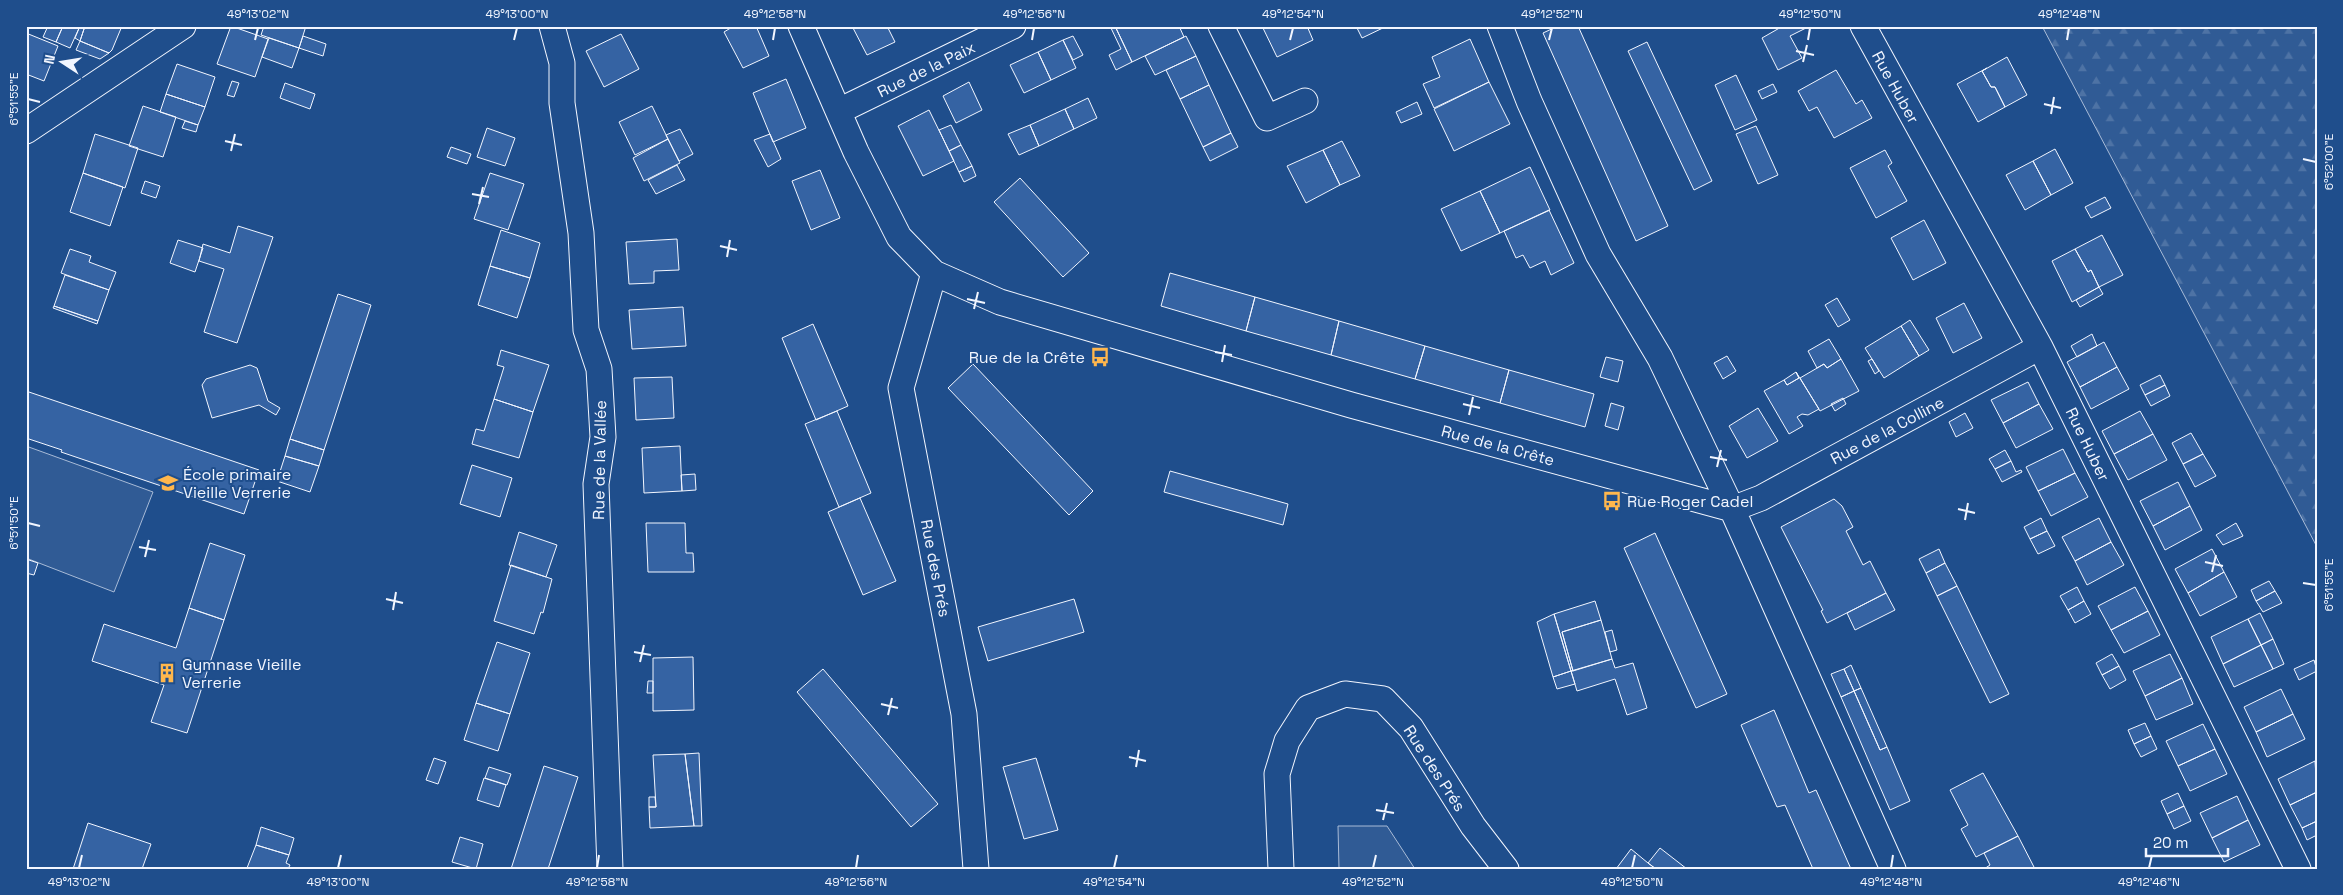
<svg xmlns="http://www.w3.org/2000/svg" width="2343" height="895" viewBox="0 0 2343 895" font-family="'Space Grotesk',sans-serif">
  <defs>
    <pattern id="forest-firs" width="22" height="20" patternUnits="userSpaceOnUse" patternTransform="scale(1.25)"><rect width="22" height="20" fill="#305b95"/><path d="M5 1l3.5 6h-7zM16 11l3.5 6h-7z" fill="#4e73a5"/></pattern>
  </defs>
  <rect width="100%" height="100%" fill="#1f4e8c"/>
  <path fill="url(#forest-firs)" stroke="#a8bbd7" d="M 2042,26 L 2317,26 L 2317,547 Z"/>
  <path fill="#305b95" stroke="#a8bbd7" d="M 26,446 L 153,492 L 114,592 L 26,558 Z
    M 1338,826 L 1387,826 L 1415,869 L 1339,869 Z"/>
  <path fill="#3563a3" stroke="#f2f6ff" d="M 48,26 L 63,26 L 56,42 L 43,37 Z
    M 63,26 L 80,26 L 70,48 L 56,42 Z
    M 80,26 L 85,26 L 80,41 L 75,38 Z
    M 85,26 L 122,26 L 112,50 L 109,53 L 80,41 Z
    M 231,26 L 268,39 L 255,77 L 217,64 Z
    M 264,26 L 306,26 L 299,48 L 261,35 Z
    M 734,26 L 756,26 L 769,56 L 743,68 L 724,32 Z
    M 852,26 L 887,26 L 895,42 L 867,55 Z
    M 1110,26 L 1115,26 L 1132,62 L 1116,70 L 1109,55 L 1121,49 Z
    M 1115,26 L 1179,26 L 1184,37 L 1132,62 Z
    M 1262,26 L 1307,26 L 1313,40 L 1277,57 Z
    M 1356,26 L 1387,26 L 1362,38 Z
    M 1558,26 L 1578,26 L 1668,226 L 1636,241 L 1543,33 Z
    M 1783,26 L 1810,26 L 1790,36 L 1802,58 L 1778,70 L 1762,38 Z
    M 26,33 L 58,46 L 44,81 L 26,74 Z
    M 621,34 L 639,69 L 604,87 L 586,51 Z
    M 303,36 L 326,44 L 323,56 L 299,48 Z
    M 1073,36 L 1083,55 L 1073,60 L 1063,40 Z
    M 1186,36 L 1196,56 L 1155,75 L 1145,56 Z
    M 269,38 L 299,48 L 292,68 L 262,57 Z
    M 1470,39 L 1489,82 L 1434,108 L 1423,84 L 1440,77 L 1432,57 Z
    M 1063,40 L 1076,68 L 1051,80 L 1038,52 Z
    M 80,41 L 109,53 L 100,59 L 76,50 Z
    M 1647,42 L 1712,181 L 1694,190 L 1628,51 Z
    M 1038,52 L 1051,80 L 1024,93 L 1010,65 Z
    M 1196,56 L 1209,85 L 1180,99 L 1166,70 Z
    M 2007,57 L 2027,95 L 2005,107 L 1995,87 L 1991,87 L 1982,71 Z
    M 177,64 L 215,77 L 205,107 L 166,94 Z
    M 1987,68 L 1982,71 L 1991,87 L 1995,87 L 2005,107 L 1978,122 L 1957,84 Z
    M 1836,70 L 1856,104 L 1862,100 L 1872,118 L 1834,138 L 1817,107 L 1809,111 L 1798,91 Z
    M 1736,75 L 1757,120 L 1735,130 L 1715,85 Z
    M 786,79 L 806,128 L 773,142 L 753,93 Z
    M 232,81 L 239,83 L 234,97 L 227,95 Z
    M 969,82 L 982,110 L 956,123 L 943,96 Z
    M 1489,82 L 1510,124 L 1454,151 L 1434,109 Z
    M 285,83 L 315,94 L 310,109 L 280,98 Z
    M 1773,84 L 1777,92 L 1762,99 L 1758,91 Z
    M 1209,85 L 1231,133 L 1203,147 L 1180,99 Z
    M 166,94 L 205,107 L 198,125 L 160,112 Z
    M 1088,98 L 1097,118 L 1074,129 L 1065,109 Z
    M 1417,102 L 1422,114 L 1401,123 L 1396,112 Z
    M 143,106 L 176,117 L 163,157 L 129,146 Z
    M 652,106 L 668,139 L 635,155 L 619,122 Z
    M 1065,109 L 1074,129 L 1039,146 L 1030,125 Z
    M 929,110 L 954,161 L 923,176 L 898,126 Z
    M 185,121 L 198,125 L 196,132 L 182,128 Z
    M 951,125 L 961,145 L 949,151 L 939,130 Z
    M 1030,125 L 1039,146 L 1019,155 L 1008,134 Z
    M 1756,126 L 1778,175 L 1758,184 L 1736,134 Z
    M 487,128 L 515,138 L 505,166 L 477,157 Z
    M 680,129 L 693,154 L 679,161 L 666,135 Z
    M 1231,133 L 1238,147 L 1210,161 L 1203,147 Z
    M 95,134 L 138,148 L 125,188 L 83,173 Z
    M 770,134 L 781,159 L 768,167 L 754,140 Z
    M 668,139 L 680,163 L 644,181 L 633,158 Z
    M 1342,141 L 1360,176 L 1340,185 L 1323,150 Z
    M 961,145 L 972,166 L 959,172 L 949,151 Z
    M 451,147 L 471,154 L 467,164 L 447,157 Z
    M 2055,149 L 2073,183 L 2051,195 L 2033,161 Z
    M 1323,150 L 1340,185 L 1306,203 L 1287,166 Z
    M 1885,150 L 1892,163 L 1888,166 L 1907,201 L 1876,218 L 1850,168 Z
    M 2033,161 L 2051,195 L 2025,210 L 2006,175 Z
    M 677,165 L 685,180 L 656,194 L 648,180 Z
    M 972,166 L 976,176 L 964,182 L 959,172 Z
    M 1530,167 L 1550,210 L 1500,233 L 1480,191 Z
    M 820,170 L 840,218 L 811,230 L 792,181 Z
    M 83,173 L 123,187 L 110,226 L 70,212 Z
    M 490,173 L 524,184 L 508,230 L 474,219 Z
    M 1020,178 L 1089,253 L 1063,277 L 994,202 Z
    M 145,181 L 160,186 L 156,198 L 141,193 Z
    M 1480,191 L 1500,233 L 1461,251 L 1441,209 Z
    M 2105,197 L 2111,208 L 2091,218 L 2085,207 Z
    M 1549,210 L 1574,263 L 1551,275 L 1545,261 L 1530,268 L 1523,255 L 1516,258 L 1504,231 Z
    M 1924,220 L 1946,263 L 1913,280 L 1891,238 Z
    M 238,226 L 273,237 L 237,343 L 204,332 L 224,269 L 199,261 L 203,244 L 230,253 Z
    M 501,230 L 540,243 L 530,278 L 490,266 Z
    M 2102,235 L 2123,275 L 2099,287 L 2091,270 L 2088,272 L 2075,249 Z
    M 677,239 L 679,270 L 654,271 L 654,283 L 629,284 L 626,242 Z
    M 178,240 L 203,248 L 195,272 L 170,263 Z
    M 70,249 L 91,256 L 89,262 L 116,272 L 109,290 L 61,273 Z
    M 2075,249 L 2088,272 L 2091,270 L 2099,287 L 2072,302 L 2052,261 Z
    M 490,266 L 530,278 L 517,318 L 478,305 Z
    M 1170,273 L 1255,297 L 1246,331 L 1161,306 Z
    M 65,275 L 109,290 L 98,321 L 54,306 Z
    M 2099,287 L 2103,294 L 2080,307 L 2076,300 Z
    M 338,294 L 371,305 L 324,450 L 290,439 Z
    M 1255,297 L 1339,321 L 1331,355 L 1246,331 Z
    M 1837,298 L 1850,320 L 1838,327 L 1825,305 Z
    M 1964,303 L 1982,338 L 1953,353 L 1936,318 Z
    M 54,306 L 98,321 L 97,324 L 53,308 Z
    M 683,307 L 686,346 L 632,349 L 629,310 Z
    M 1910,320 L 1929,350 L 1919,356 L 1901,326 Z
    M 1339,321 L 1425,346 L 1415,379 L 1331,355 Z
    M 813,324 L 848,406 L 816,420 L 782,338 Z
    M 1901,326 L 1919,356 L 1884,378 L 1865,348 Z
    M 2092,334 L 2097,346 L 2077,357 L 2071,346 Z
    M 1829,339 L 1841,359 L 1827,368 L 1824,364 L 1817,368 L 1808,351 Z
    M 2104,342 L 2117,367 L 2080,387 L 2067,362 Z
    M 1425,346 L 1509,370 L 1500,403 L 1415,379 Z
    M 501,350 L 549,365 L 533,412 L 494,399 L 504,367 L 497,365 Z
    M 1727,356 L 1736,371 L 1723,379 L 1714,363 Z
    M 1606,357 L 1623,361 L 1618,382 L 1600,377 Z
    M 1841,359 L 1859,391 L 1820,411 L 1800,378 L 1824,364 L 1827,368 Z
    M 1872,359 L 1879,371 L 1875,374 L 1868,361 Z
    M 973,364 L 1093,491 L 1069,515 L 948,388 Z
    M 250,365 L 257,368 L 268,401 L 280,408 L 276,415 L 259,405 L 212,418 L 202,385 L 206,379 Z
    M 2117,367 L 2129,389 L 2091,409 L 2080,387 Z
    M 1509,370 L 1594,394 L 1585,427 L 1500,403 Z
    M 1796,372 L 1799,378 L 1787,385 L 1784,380 Z
    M 1796,372 L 1819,409 L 1808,415 L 1802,414 L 1797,417 L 1803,426 L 1789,434 L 1764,391 L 1784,380 L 1787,385 L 1799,378 Z
    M 2160,375 L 2165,385 L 2145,395 L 2140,385 Z
    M 672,377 L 674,418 L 636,420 L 634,378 Z
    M 2028,382 L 2039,404 L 2003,423 L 1991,400 Z
    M 2165,385 L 2170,396 L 2151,406 L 2145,395 Z
    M 26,391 L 259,470 L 244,514 L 61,452 L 62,450 L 26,438 Z
    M 1843,398 L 1846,404 L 1835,411 L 1831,404 Z
    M 494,399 L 533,412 L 519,458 L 472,444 L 476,429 L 484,431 Z
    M 1611,403 L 1624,407 L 1618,430 L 1605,426 Z
    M 2039,404 L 2053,429 L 2016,448 L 2003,423 Z
    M 1758,408 L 1778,441 L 1747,458 L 1729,426 Z
    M 837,411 L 871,493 L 839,507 L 805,424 Z
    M 2140,411 L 2153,434 L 2114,454 L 2102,431 Z
    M 1965,413 L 1973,428 L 1956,437 L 1949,422 Z
    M 2191,433 L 2203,454 L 2183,464 L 2172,443 Z
    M 2153,434 L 2167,460 L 2128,480 L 2114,454 Z
    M 290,439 L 324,450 L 319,466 L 285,456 Z
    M 680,446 L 682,491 L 644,493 L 642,448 Z
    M 2063,449 L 2075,473 L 2038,491 L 2026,467 Z
    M 2005,450 L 2011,461 L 1995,469 L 1989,459 Z
    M 2203,454 L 2216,476 L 2195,487 L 2183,464 Z
    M 285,456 L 319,466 L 310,492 L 277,481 Z
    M 2011,461 L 2016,472 L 2021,470 L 2022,472 L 2002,482 L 1995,469 Z
    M 472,465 L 512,478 L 500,517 L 460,504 Z
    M 1170,471 L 1288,504 L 1283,525 L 1164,492 Z
    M 2075,473 L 2088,497 L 2051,516 L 2038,491 Z
    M 695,474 L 696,490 L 682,491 L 681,475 Z
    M 2178,482 L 2190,506 L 2153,526 L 2140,501 Z
    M 860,498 L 896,581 L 863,595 L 828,512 Z
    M 1834,499 L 1842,506 L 1853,527 L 1846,531 L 1863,565 L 1870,561 L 1886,593 L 1827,623 L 1821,611 L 1823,610 L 1781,527 Z
    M 2190,506 L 2202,530 L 2165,550 L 2153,526 Z
    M 2041,518 L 2047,531 L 2030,539 L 2024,527 Z
    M 2099,518 L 2111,542 L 2075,561 L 2062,537 Z
    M 646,523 L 685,523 L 686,553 L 693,553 L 694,572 L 648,572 Z
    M 2236,523 L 2243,536 L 2223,545 L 2216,535 Z
    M 2047,531 L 2055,546 L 2038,554 L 2030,539 Z
    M 519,532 L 557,545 L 546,577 L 509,565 Z
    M 1655,533 L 1727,694 L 1696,708 L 1624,548 Z
    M 2111,542 L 2124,565 L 2087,585 L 2075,561 Z
    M 210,543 L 245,555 L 224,620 L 189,608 Z
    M 1939,549 L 1945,563 L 1926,573 L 1919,559 Z
    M 2212,549 L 2224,572 L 2188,593 L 2175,569 Z
    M 26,559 L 38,563 L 34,575 L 26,573 Z
    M 1945,563 L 1957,586 L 1937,596 L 1926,573 Z
    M 511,565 L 552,579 L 543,613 L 541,612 L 534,634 L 494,621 Z
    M 2224,572 L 2237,597 L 2200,616 L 2188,593 Z
    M 2269,581 L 2275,591 L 2256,601 L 2251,590 Z
    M 1957,586 L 2009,694 L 1990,703 L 1937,596 Z
    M 2077,587 L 2084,601 L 2068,610 L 2060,596 Z
    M 2135,587 L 2148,611 L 2111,630 L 2098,606 Z
    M 2275,591 L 2282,603 L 2263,612 L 2256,601 Z
    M 1886,593 L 1895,610 L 1855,630 L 1847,613 Z
    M 1074,599 L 1084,632 L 988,661 L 978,627 Z
    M 1595,601 L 1601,620 L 1562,632 L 1573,671 L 1571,671 L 1554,614 Z
    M 2084,601 L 2091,614 L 2075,623 L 2068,610 Z
    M 189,608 L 224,620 L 187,733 L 151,722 L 164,685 L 92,661 L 104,624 L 176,648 Z
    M 2148,611 L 2160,635 L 2124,653 L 2111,630 Z
    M 2260,613 L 2273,639 L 2261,645 L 2248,619 Z
    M 1554,614 L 1571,671 L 1553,677 L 1537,622 Z
    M 2248,619 L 2261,645 L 2223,664 L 2211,637 Z
    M 1601,620 L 1612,659 L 1573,671 L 1562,632 Z
    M 1612,630 L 1617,650 L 1610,652 L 1605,632 Z
    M 2273,639 L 2284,664 L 2273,669 L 2261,645 Z
    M 497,642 L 530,653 L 510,714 L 476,703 Z
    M 2261,645 L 2273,669 L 2234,687 L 2223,664 Z
    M 2112,654 L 2119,666 L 2102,675 L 2096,663 Z
    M 2170,654 L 2182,678 L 2145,696 L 2133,671 Z
    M 693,657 L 694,710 L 653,711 L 653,658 Z
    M 1612,659 L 1615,668 L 1633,663 L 1647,708 L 1627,715 L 1615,679 L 1577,691 L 1571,671 Z
    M 2314,660 L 2317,671 L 2299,680 L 2294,669 Z
    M 1851,665 L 1861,688 L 1854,691 L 1844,669 Z
    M 2119,666 L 2126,680 L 2110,689 L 2102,675 Z
    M 823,669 L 938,804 L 911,827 L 797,692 Z
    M 1844,669 L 1854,691 L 1841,697 L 1831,674 Z
    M 1571,671 L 1575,684 L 1557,689 L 1553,677 Z
    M 2182,678 L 2193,704 L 2156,720 L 2145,696 Z
    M 648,681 L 653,681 L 653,693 L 647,693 Z
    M 1861,688 L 1887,747 L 1880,750 L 1854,691 Z
    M 2281,689 L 2293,714 L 2256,732 L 2244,707 Z
    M 1854,691 L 1880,750 L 1887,747 L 1910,801 L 1890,810 L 1841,697 Z
    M 476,703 L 510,714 L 498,751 L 464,740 Z
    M 1774,710 L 1809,793 L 1816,790 L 1851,869 L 1813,869 L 1785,805 L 1777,807 L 1741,725 Z
    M 2293,714 L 2305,739 L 2267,757 L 2256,732 Z
    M 2145,723 L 2151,736 L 2134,744 L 2128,730 Z
    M 2203,724 L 2215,749 L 2178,766 L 2166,741 Z
    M 2151,736 L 2157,749 L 2141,757 L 2134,744 Z
    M 2215,749 L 2227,774 L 2190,791 L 2178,766 Z
    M 699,753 L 702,826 L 694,826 L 685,754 Z
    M 685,754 L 694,826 L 650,828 L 649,807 L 656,807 L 653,755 Z
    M 434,758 L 446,762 L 438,784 L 426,780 Z
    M 1036,758 L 1058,830 L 1024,839 L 1003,767 Z
    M 2315,761 L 2317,792 L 2290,805 L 2278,779 Z
    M 544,766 L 578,777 L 548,869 L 511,869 Z
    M 489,767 L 511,774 L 507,785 L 485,778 Z
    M 1983,773 L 2018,836 L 1976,857 L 1961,829 L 1968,825 L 1950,790 Z
    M 484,778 L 506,785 L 499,807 L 477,800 Z
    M 2317,792 L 2317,821 L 2302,828 L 2290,805 Z
    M 2178,793 L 2184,806 L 2167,814 L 2161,801 Z
    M 2237,796 L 2248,820 L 2212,838 L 2200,813 Z
    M 649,797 L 655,797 L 656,807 L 649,807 Z
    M 2184,806 L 2191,821 L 2174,829 L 2167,814 Z
    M 2248,820 L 2260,845 L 2224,862 L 2212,838 Z
    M 2317,821 L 2317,835 L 2307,840 L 2302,828 Z
    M 88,823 L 151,844 L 142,869 L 73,869 Z
    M 261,827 L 294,838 L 289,855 L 256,845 Z
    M 2018,836 L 2035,869 L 1984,869 L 1990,865 L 1984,853 Z
    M 460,837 L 483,844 L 476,869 L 452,862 Z
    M 256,845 L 289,855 L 286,863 L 290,865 L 288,869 L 247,868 Z
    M 1660,848 L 1687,869 L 1656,869 L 1648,863 Z
    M 1631,849 L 1648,863 L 1656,869 L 1616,869 Z"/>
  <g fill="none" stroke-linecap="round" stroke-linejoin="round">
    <defs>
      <path id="minor" d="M 552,26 L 562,63 L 562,103 L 581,233 L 586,330 L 599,369 L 603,437 L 596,484 L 610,869
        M 801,26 L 856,152 L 899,237 L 934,273 L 1000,302 L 1351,405 L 1732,509
        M 1221,26 L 1267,118 L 1305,101
        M 1500,26 L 1529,101 L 1598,254 L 1660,358 L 1732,509 L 1893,869
        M 1863,26 L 2040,347 L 2298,869
        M 839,111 L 1013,26
        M 26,131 L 183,26
        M 934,273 L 901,388 L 964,714 L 976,869
        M 1732,509 L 1761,498 L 2040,347
        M 1281,869 L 1277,774 L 1287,741 L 1308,708 L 1345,694 L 1383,699 L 1411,728 L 1473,826 L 1506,869"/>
    </defs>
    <use href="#minor" stroke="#f2f6ff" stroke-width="27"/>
    <use href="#minor" stroke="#1f4e8c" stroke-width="25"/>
  </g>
  <path fill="none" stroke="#f2f6ff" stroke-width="2" d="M 255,40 L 258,28M 514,40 L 517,28M 773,40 L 775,28M 1032,40 L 1034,28M 1290,40 L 1293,28M 1549,40 L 1552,28M 1808,40 L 1810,28M 2067,40 L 2069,28M 1796,51 L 1814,55M 1803,62 L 1807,45M 28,99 L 40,102M 2044,104 L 2061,108M 2051,114 L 2054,97M 225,141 L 242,145M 231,151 L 235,134M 2303,159 L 2316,162M 472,194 L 489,197M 479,204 L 483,187M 720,246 L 737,250M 727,257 L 730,240M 967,299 L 985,303M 974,309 L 978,292M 1215,352 L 1232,355M 1222,362 L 1225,345M 1463,404 L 1480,408M 1469,415 L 1473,397M 1710,457 L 1727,460M 1717,467 L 1721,450M 1958,509 L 1975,513M 1965,520 L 1968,503M 28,523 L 40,526M 139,547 L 156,550M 145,557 L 149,540M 2205,562 L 2223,566M 2212,572 L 2216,555M 2303,583 L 2316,585M 386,599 L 403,603M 393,610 L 396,592M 634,652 L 651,655M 640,662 L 644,645M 881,704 L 898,708M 888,715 L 892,698M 1129,757 L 1146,761M 1136,767 L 1139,750M 1376,810 L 1394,813M 1383,820 L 1387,803M 79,868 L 82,855M 338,868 L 341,855M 597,868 L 599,855M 856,868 L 858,855M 1114,868 L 1117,855M 1373,868 L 1376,855M 1632,868 L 1635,855M 1891,868 L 1893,855M 2149,868 L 2152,855"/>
  <defs>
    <symbol id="bus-bare" viewBox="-9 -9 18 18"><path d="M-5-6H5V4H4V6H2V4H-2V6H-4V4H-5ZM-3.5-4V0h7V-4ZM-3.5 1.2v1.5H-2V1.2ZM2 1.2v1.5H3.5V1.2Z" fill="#ffb74d" stroke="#1f4e8c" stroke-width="2.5" paint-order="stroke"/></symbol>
    <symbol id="school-bare" viewBox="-9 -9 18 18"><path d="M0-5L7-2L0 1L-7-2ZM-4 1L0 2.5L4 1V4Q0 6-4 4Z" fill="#ffb74d" stroke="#1f4e8c" stroke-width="2.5" paint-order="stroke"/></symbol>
    <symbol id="building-bare" viewBox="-9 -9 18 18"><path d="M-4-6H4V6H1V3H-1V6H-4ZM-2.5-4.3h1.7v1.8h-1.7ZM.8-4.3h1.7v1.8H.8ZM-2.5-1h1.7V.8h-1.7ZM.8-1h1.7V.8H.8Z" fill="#ffb74d" stroke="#1f4e8c" stroke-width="2.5" paint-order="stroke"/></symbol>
  </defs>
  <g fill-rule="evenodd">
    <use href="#bus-bare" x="1086" y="343" width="28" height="28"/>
    <use href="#school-bare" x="154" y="469" width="28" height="28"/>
    <use href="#bus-bare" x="1598" y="487" width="28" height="28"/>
    <use href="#building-bare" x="153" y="659" width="28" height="28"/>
  </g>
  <g text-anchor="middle" stroke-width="4" stroke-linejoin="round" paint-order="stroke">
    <g font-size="16" fill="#f2f6ff" stroke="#1f4e8c">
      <text transform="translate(926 69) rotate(-26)" y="6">Rue de la Paix</text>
      <text transform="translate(1896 87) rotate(61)" y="6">Rue Huber</text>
      <text transform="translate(1887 430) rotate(-28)" y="6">Rue de la Colline</text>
      <text transform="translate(2088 444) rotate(64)" y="6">Rue Huber</text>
      <text transform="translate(1498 445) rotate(15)" y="6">Rue de la Crête</text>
      <text transform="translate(599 460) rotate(-89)" y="6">Rue de la Vallée</text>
      <text transform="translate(936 568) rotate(79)" y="6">Rue des Prés</text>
      <text transform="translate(1435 768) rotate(57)" y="6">Rue des Prés</text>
    </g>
    <g font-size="16" fill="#f2f6ff" stroke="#1f4e8c" text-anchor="start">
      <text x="1085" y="363" text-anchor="end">Rue de la Crête</text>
      <text x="183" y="480">École primaire<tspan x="183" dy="18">Vieille Verrerie</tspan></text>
      <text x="1627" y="507">Rue Roger Cadel</text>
      <text x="182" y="670">Gymnase Vieille<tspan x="182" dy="18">Verrerie</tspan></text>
    </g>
  </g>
  <rect width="2343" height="895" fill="none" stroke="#1f4e8c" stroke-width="55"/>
  <g transform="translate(62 62) rotate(282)" stroke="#1f4e8c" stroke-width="4" paint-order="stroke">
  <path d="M0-4L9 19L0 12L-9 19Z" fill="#f2f6ff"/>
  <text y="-8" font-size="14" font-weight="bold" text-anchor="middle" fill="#f2f6ff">N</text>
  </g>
  <path d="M2146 848v8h82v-8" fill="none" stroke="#f2f6ff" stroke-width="2.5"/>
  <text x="2153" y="848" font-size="15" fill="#f2f6ff" stroke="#1f4e8c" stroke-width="4" paint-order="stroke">20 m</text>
  <rect x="28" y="28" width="2288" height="840" fill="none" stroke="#f2f6ff" stroke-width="2"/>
  <g font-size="12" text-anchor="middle" fill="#f2f6ff">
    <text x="258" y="18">49°13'02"N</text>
    <text x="517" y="18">49°13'00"N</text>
    <text x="775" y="18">49°12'58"N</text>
    <text x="1034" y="18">49°12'56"N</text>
    <text x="1293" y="18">49°12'54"N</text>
    <text x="1552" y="18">49°12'52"N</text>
    <text x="1810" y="18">49°12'50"N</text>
    <text x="2069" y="18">49°12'48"N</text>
    <text transform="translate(14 99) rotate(-90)" y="4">6°51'55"E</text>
    <text transform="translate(2329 162) rotate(-90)" y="4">6°52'00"E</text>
    <text transform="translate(14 523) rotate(-90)" y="4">6°51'50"E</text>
    <text transform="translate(2329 585) rotate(-90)" y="4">6°51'55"E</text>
    <text x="79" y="886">49°13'02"N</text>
    <text x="338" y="886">49°13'00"N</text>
    <text x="597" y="886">49°12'58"N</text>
    <text x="856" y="886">49°12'56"N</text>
    <text x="1114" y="886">49°12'54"N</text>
    <text x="1373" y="886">49°12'52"N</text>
    <text x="1632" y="886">49°12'50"N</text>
    <text x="1891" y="886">49°12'48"N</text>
    <text x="2149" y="886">49°12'46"N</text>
  </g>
</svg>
